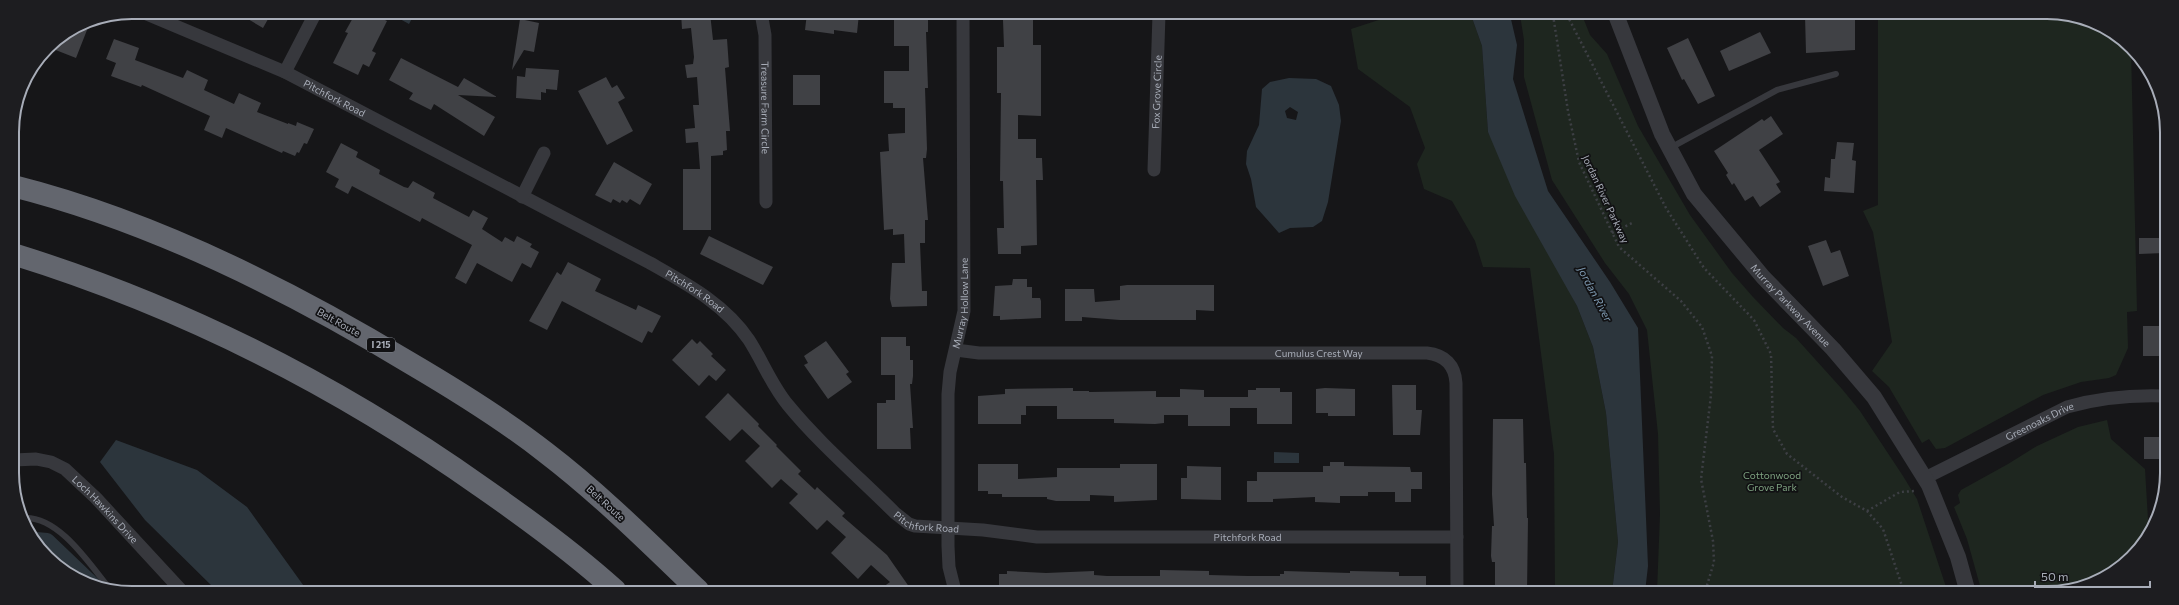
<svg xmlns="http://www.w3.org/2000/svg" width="2179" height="605" viewBox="0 0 2179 605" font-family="Commissioner,sans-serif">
  <rect width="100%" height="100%" fill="#161618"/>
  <path fill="#1e261f" d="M 1394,15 L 1471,15 L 1482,46 L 1488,132 L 1577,306 L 1593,347 L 1606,413 L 1618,542 L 1612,592 L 1555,592 L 1554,454 L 1530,268 L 1483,267 L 1475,241 L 1452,201 L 1424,189 L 1417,164 L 1425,148 L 1410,107 L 1358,69 L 1351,29 Z
    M 1520,15 L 1582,15 L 1590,35 L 1607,54 L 1638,126 L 1690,215 L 1732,273 L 1753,297 L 1783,328 L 1796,338 L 1842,389 L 1860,411 L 1903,476 L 1917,499 L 1948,593 L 1657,592 L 1660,514 L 1658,434 L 1647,330 L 1629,294 L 1605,263 L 1552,180 L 1524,77 L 1524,40 Z
    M 1878,16 L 2078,16 L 2107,28 L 2131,48 L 2137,311 L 2127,312 L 2128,348 L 2116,375 L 2109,378 L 2081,382 L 2043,395 L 1945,448 L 1936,449 L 1929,439 L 1922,443 L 1889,387 L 1872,371 L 1892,342 L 1873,232 L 1863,211 L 1878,205 Z
    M 2107,420 L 2111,439 L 2145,469 L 2149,536 C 2141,545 2134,557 2125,564 C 2082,598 2034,593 1982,593 L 1967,539 L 1954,507 L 1960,503 L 1958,495 L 1961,490 L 2008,464 L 2037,446 L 2078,427 Z"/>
  <path fill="#2c353c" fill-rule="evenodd" d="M 403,13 L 415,13 L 409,24 L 400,19 Z
    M 1471,15 L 1510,15 L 1517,45 L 1513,79 L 1548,191 L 1610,282 L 1638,328 L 1648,566 L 1645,592 L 1612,592 L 1618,542 L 1606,413 L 1593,347 L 1577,306 L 1515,196 L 1488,132 L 1482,46 Z
    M 1289,78 L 1316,79 L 1331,86 L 1339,105 L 1341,121 L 1328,202 L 1322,221 L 1313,227 L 1290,228 L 1279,233 L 1256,207 L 1251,179 L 1246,164 L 1247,151 L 1259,125 L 1262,89 L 1270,82 ZM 1290,107 L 1298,112 L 1296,120 L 1287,118 L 1285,111 Z
    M 116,440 L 197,470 L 247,507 L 306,589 L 215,589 L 145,520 L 100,462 Z
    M 1274,452 L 1299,453 L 1299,463 L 1274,463 Z"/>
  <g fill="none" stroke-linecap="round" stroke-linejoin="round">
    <path stroke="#2c353c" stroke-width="16" d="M 36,540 L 47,541 L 93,585"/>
  </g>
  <path fill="#404145" d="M 236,12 L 272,12 L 263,28 Z
    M 358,12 L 369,12 L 387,21 L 372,51 L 376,53 L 369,67 L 363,64 L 358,75 L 333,63 L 348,33 L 345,32 L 354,16 L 356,17 Z
    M 681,13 L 710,13 L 713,40 L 727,39 L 729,67 L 725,68 L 730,131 L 726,131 L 727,150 L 723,151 L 723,155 L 711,156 L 711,230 L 683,230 L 683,169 L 700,169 L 698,142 L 686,143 L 685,129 L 695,128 L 693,105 L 699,105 L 697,77 L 687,78 L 685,65 L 693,64 L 694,57 L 691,28 L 682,29 Z
    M 807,13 L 859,14 L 857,33 L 834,30 L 834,34 L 805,30 Z
    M 894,14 L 928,14 L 928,32 L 926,32 L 928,88 L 925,88 L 927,149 L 926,158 L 923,158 L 928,220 L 925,220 L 925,243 L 920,243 L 922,291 L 927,291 L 927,306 L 892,307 L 890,299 L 892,263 L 905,263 L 904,234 L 893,235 L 893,229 L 884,230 L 880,152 L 889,151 L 888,134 L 905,133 L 905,108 L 893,108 L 893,103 L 884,103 L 884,71 L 909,71 L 909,46 L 894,46 Z
    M 1805,15 L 1855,17 L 1855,50 L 1806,53 Z
    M 520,19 L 539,23 L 534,52 L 524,50 L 512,70 Z
    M 1033,19 L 1033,45 L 1041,45 L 1041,116 L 1018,115 L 1018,139 L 1036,139 L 1036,158 L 1042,158 L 1043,180 L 1036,180 L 1037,245 L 1021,246 L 1021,254 L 998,254 L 997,228 L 1004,228 L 1003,181 L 1000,181 L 1001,93 L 997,93 L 997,47 L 1004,47 L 1003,20 Z
    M 78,27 L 87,30 L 76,58 L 48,47 Z
    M 1760,32 L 1771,53 L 1729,71 L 1720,51 Z
    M 1688,38 L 1715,96 L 1698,104 L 1684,79 L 1682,80 L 1667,48 Z
    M 114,39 L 139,48 L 135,60 L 183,78 L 187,70 L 208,80 L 204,90 L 234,104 L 239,93 L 261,103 L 257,112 L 288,124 L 288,123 L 296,126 L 297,122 L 314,129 L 307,144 L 304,143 L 299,153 L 297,152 L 295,156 L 283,151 L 282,153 L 226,128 L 222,138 L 204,130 L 210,116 L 142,85 L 141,87 L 111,76 L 116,63 L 106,59 Z
    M 401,58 L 458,87 L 464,78 L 497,97 L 458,95 L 495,117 L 484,136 L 434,104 L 431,110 L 409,99 L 413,93 L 389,80 Z
    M 526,68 L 559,70 L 557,90 L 546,89 L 546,93 L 541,92 L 541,100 L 516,98 L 517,76 L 525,77 Z
    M 793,75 L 820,75 L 820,105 L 793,105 Z
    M 606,77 L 612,88 L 617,85 L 625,98 L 618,102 L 633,131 L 607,145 L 578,91 Z
    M 1771,116 L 1783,134 L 1759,150 L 1780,182 L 1776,184 L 1781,192 L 1760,207 L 1753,196 L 1745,201 L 1734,183 L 1732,185 L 1726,175 L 1728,173 L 1714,151 L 1762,119 L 1764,121 Z
    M 1837,142 L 1854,143 L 1852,160 L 1856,161 L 1854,193 L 1824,191 L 1825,177 L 1830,178 L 1831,159 L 1835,159 Z
    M 341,143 L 358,152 L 356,157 L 380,170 L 379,174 L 404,187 L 408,188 L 413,181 L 435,193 L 433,198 L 469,217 L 473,210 L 488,218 L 482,229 L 502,242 L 505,237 L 514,242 L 517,236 L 532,244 L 530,247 L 539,252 L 531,268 L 522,263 L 512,282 L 477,263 L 466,284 L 455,278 L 472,245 L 422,218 L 420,222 L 352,186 L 348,194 L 335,187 L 339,179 L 326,172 Z
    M 614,162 L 652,184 L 640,205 L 630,199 L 627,203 L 622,200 L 620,203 L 613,199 L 611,203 L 595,195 Z
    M 709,236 L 773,267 L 763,285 L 700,254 Z
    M 2139,238 L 2164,238 L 2164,253 L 2139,254 Z
    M 1826,240 L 1831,253 L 1840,250 L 1849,276 L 1823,286 L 1808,246 Z
    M 568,262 L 601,279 L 595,291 L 636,310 L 638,305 L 661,316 L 652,333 L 648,331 L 642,343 L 562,301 L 547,330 L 529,321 L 557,272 L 561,275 Z
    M 1013,279 L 1027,279 L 1027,287 L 1032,287 L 1032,298 L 1040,298 L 1041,301 L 1041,318 L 1000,320 L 1000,316 L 993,316 L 995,286 L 1012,285 Z
    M 1127,285 L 1214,285 L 1214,311 L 1196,310 L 1196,320 L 1120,320 L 1082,317 L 1082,321 L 1065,321 L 1065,289 L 1094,289 L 1095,302 L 1120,300 L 1120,286 Z
    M 2143,326 L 2164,326 L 2164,352 L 2162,352 L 2162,356 L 2143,356 Z
    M 881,337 L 906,337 L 906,346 L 910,346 L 910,360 L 913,360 L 913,376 L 912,384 L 910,384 L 913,428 L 910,428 L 911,449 L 877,449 L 877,403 L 886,403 L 886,400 L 895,400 L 895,375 L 881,375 Z
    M 692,339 L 697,344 L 700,341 L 713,354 L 711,356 L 726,370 L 716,381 L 709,375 L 699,386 L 672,360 Z
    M 826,341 L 849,372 L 846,374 L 852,382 L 828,399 L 804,365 L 808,363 L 804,356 Z
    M 1392,385 L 1416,385 L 1416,410 L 1422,410 L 1420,435 L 1393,435 Z
    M 1073,388 L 1073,391 L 1089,391 L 1089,392 L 1156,391 L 1156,397 L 1180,397 L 1180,389 L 1204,390 L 1204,397 L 1248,397 L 1248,390 L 1256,390 L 1256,388 L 1280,388 L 1280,392 L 1292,392 L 1292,424 L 1257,424 L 1257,408 L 1230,408 L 1230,426 L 1188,426 L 1188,415 L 1164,415 L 1164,423 L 1155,424 L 1114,423 L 1114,419 L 1057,419 L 1057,406 L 1026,406 L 1026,415 L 1021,415 L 1021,424 L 978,424 L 978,396 L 1005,394 L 1005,389 Z
    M 1325,388 L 1355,389 L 1355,416 L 1328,416 L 1328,413 L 1316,413 L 1316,389 Z
    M 728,393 L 759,424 L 758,426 L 777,445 L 776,446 L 801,471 L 798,474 L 815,490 L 817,487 L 845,513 L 842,516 L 887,555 L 912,591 L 879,590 L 890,582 L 871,565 L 858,579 L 831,553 L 846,537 L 827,520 L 817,530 L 789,503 L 798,494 L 781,479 L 772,488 L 745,461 L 760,446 L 742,429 L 730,441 L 705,417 Z
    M 1493,419 L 1523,419 L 1524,463 L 1526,463 L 1527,518 L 1528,518 L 1527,592 L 1495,592 L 1495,562 L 1492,562 L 1491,556 L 1492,526 L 1494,526 L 1492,494 Z
    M 2144,437 L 2163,437 L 2163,459 L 2144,459 Z
    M 1330,462 L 1344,462 L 1344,466 L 1410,467 L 1411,472 L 1422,472 L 1422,489 L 1411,489 L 1411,502 L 1395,502 L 1395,492 L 1368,492 L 1368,496 L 1340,496 L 1340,503 L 1315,502 L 1315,497 L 1273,499 L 1273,502 L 1247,502 L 1247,481 L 1257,481 L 1257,472 L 1323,472 L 1323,466 L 1330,466 Z
    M 978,464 L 1018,464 L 1018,479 L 1057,477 L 1057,468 L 1120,468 L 1120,464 L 1157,464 L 1157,500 L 1114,502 L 1114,496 L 1090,495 L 1090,501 L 1056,501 L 1047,499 L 1047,497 L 1002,497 L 1002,494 L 988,494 L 988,491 L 978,491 Z
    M 1187,466 L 1221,467 L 1221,500 L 1181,499 L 1181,478 L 1187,478 Z
    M 1160,570 L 1209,571 L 1209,575 L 1248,576 L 1280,576 L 1280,574 L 1284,574 L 1284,571 L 1350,573 L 1350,571 L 1399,572 L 1399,576 L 1426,576 L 1426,592 L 999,591 L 999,574 L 1007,574 L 1007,571 L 1046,573 L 1094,571 L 1094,575 L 1107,576 L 1160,576 Z"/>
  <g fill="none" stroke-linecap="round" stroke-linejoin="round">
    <path stroke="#3d3f44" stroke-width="2.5" stroke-dasharray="2 3" stroke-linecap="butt" d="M 1553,15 L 1568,111 L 1579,162 L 1619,247 L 1681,301 L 1702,327 L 1712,356 L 1711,395 L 1701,479 L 1713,541 L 1714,562 L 1705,592
      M 1567,15 L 1666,208 L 1704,268 L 1754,320 L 1771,354 L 1773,429 L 1787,454 L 1842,497 L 1867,511 L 1883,529 L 1904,592
      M 1612,233 L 1632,223
      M 1867,511 L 1900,492 L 1915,491"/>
    <path stroke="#37383d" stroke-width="6" d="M 1670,148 L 1777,90 L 1836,74
      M 25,518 C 60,517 90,565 110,589"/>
    <g stroke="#37383d" stroke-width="13">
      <path id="s1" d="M 142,12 L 285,72 L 650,263 C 687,284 725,304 749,340 C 763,362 772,386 788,405 C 819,443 860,478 895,513 L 909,524 L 915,526 L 983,530 L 1037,537 L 1457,537"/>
      <path id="s2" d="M 761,13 L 765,35 L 766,202"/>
      <path d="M 285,72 L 316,12"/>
      <path id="s3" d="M 1154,170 L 1159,14"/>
      <path d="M 522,197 L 544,153"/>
      <path id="s4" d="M 956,350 L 979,353 L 1427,353 C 1445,355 1455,365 1456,383 L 1457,592"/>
      <path id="s5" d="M 14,460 L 36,459 L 51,462 L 65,469 L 96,498 L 180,589"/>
      <path id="s6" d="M 1925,478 L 2067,407 C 2099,398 2130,395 2163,396"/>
      <path id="s7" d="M 955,591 L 949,567 L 948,546 L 948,394 L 950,372 L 964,311 L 963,14"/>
    </g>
    <path stroke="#37383d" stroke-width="16" id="s8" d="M 1616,15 L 1662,134 L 1694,194 L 1763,277 L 1833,349 L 1874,397 L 1929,485 L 1958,557 L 1968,593"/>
    <path stroke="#63666e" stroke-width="22" d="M 13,186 C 152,221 288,289 410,363 C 456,390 503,419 545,452 C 600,494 648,542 698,590
      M 13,254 C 181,306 339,386 483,488 C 529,520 573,552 615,590"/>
  </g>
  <g text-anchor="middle" stroke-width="3.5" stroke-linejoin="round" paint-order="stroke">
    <rect fill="#111113" stroke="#7b7e86" stroke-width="1" x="367" y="338" width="28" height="14" rx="3"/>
    <g font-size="9" font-weight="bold" fill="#a8adb8">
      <text x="381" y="348">I 215</text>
    </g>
    <g font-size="10" fill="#a8adb8" stroke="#111113">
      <text dy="4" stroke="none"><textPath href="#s3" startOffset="78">Fox Grove Circle</textPath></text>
      <text dy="4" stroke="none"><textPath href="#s1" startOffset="211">Pitchfork Road</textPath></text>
      <text dy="4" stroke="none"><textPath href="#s2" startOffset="95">Treasure Farm Circle</textPath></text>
      <text transform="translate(1606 199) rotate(65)" y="4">Jordan River Parkway</text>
      <text dy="4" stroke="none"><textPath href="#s1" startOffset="620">Pitchfork Road</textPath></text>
      <text dy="4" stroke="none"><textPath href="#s7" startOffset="290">Murray Hollow Lane</textPath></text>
      <text dy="4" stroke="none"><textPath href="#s8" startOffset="343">Murray Parkway Avenue</textPath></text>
      <text transform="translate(339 322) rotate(29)" y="4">Belt Route</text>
      <text dy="4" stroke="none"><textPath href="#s4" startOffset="363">Cumulus Crest Way</textPath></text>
      <text dy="4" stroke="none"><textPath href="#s6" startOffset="128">Greenoaks Drive</textPath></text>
      <text transform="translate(606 503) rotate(42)" y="4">Belt Route</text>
      <text dy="4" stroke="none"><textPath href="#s5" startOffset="110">Loch Hawkins Drive</textPath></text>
      <text dy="4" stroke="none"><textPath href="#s1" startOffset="956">Pitchfork Road</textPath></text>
      <text dy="4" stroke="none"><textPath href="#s1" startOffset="1279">Pitchfork Road</textPath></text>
    </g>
    <g font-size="10" fill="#7fa381" stroke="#111113">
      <text x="1772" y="479">Cottonwood<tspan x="1772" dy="12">Grove Park</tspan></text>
    </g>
    <g font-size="11" font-style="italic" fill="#7f9bb3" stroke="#111113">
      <text transform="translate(1595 294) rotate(62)" y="4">Jordan River</text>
    </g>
  </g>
  <path d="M0 0H2179V605H0ZM132 19H2047A113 113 0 0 1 2160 132V473A113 113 0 0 1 2047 586H132A113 113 0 0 1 19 473V132A113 113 0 0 1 132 19Z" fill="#1d1d20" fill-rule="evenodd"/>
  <path fill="none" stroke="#a8adb8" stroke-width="2" d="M132 19H2047A113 113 0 0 1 2160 132V473A113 113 0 0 1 2047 586H132A113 113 0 0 1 19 473V132A113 113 0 0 1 132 19Z"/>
  <path d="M2035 581v6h115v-6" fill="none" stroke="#a8adb8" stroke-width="2"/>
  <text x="2041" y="581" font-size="12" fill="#a8adb8" stroke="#111113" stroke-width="3" paint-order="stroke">50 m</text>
</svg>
